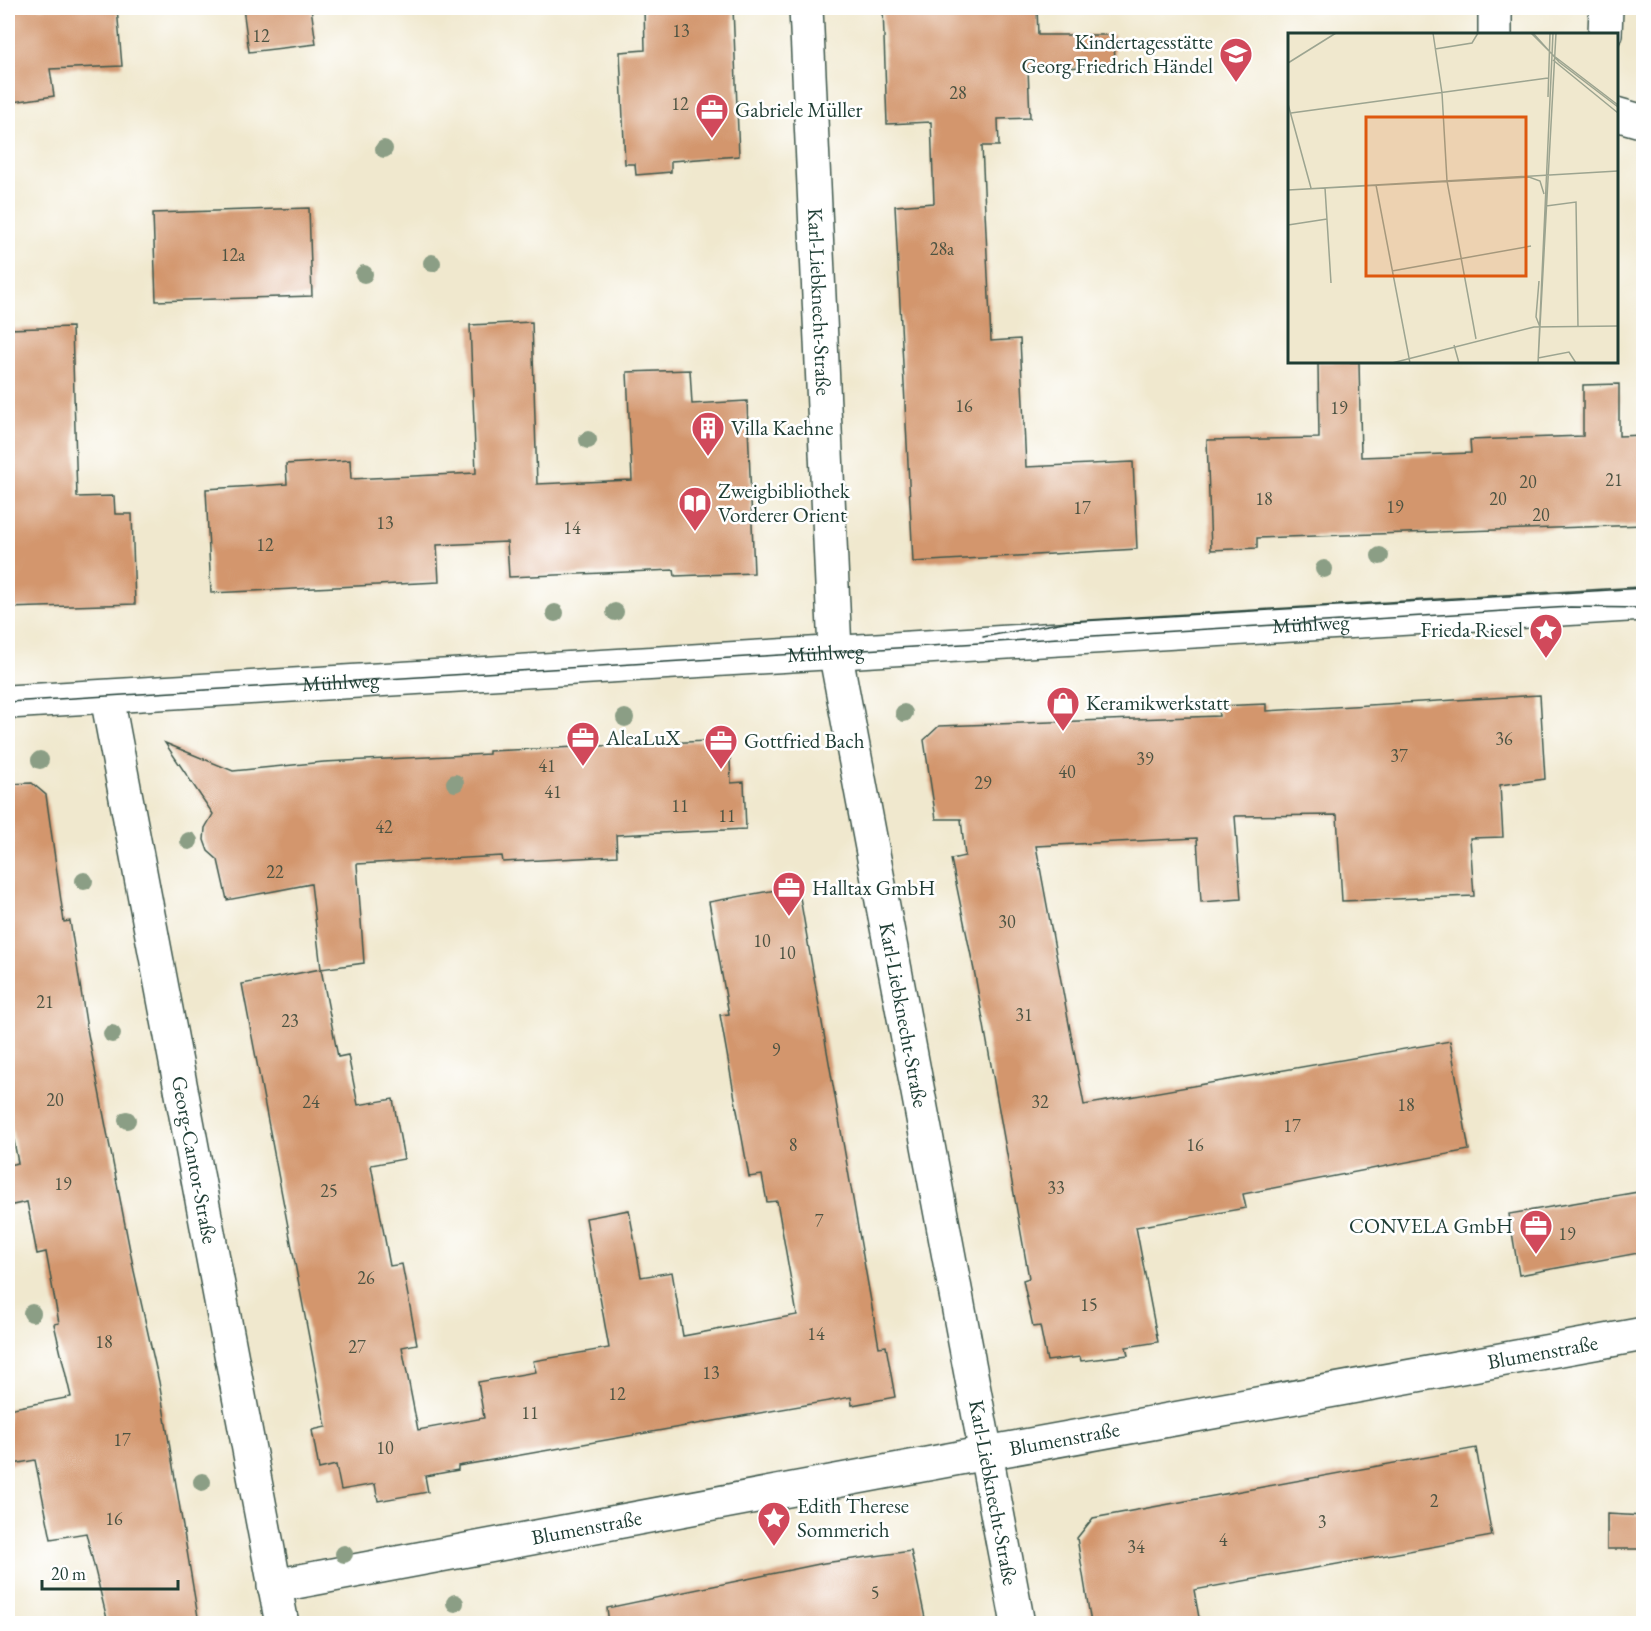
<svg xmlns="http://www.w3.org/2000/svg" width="1651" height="1631" viewBox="0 0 1651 1631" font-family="'EB Garamond',serif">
  <rect width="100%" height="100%" fill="#fff"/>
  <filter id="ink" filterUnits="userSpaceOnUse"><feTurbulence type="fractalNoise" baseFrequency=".0167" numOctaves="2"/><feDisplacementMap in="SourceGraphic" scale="12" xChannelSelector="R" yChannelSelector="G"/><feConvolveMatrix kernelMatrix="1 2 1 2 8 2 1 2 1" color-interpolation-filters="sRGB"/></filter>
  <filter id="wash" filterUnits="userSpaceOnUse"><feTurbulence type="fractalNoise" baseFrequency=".008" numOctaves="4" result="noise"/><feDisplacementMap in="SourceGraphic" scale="24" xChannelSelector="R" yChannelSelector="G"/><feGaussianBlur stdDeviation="1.35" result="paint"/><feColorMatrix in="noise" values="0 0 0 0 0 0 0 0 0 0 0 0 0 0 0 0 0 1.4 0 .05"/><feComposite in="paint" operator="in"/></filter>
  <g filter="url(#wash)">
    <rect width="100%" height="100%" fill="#f0e8ce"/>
    <g id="blocks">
      <path fill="#d3966d" d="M 8,8 L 117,8 L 122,66 L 50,69 L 54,96 L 13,102 L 8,62 Z
        M 243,8 L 311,8 L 316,44 L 249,52 Z
        M 644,8 L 733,8 L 739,156 L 671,161 L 671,172 L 636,175 L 635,164 L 625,164 L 620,52 L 645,50 Z
        M 883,8 L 1037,8 L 1038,35 L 1114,35 L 1115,66 L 1028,69 L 1030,118 L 998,119 L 999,146 L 982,146 L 991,341 L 1020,339 L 1026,467 L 1133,462 L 1137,549 L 913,562 L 895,206 L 934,203 L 931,122 L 887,124 Z
        M 309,208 L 312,296 L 156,301 L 153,213 Z
        M 532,322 L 537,484 L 632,480 L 627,372 L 690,370 L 692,404 L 747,401 L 754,573 L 675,576 L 674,570 L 509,577 L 507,542 L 437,545 L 439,582 L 211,593 L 206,489 L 287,484 L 286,464 L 350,460 L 351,479 L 476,473 L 470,325 Z
        M 72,327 L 77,497 L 114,496 L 115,514 L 132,514 L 135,604 L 8,608 L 8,329 Z
        M 1318,362 L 1359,362 L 1361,457 L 1471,453 L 1470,440 L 1583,436 L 1583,385 L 1619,384 L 1619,436 L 1644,435 L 1644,525 L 1257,538 L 1257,548 L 1211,550 L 1207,440 L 1319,438 Z
        M 1540,695 L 1545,779 L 1500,785 L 1503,837 L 1470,838 L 1474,896 L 1342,901 L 1337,815 L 1235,816 L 1241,899 L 1201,902 L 1197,838 L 1036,846 L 1084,1105 L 1450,1041 L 1469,1150 L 1243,1194 L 1246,1208 L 1136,1227 L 1158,1342 L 1126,1347 L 1128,1355 L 1081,1361 L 1080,1357 L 1047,1361 L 1040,1326 L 1033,1327 L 1023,1280 L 1029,1278 L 975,975 L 951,859 L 965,856 L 961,819 L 936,819 L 924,740 L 939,726 L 1219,716 L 1218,706 L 1266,704 L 1266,711 Z
        M 729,740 L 731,783 L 744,782 L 746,829 L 616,835 L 617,856 L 503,862 L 502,856 L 357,864 L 364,963 L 321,969 L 311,884 L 227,900 L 218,860 L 208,851 L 204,840 L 205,828 L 213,814 L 165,743 L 233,771 L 324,762 L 489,754 L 489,751 Z
        M 32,783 L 46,795 L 64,922 L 70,921 L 87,1029 L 134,1271 L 159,1382 L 199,1623 L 108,1623 L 86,1533 L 51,1539 L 35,1460 L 8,1465 L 8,1409 L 71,1397 L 54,1324 L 59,1323 L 46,1252 L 37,1254 L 27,1202 L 8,1206 L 8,1165 L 18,1163 L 8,1108 L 8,784 Z
        M 798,886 L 879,1347 L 886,1346 L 895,1397 L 852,1405 L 851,1397 L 458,1466 L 458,1470 L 425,1476 L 428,1492 L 378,1501 L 375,1484 L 341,1490 L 336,1465 L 319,1469 L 312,1430 L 326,1427 L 242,984 L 321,969 L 338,1057 L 348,1055 L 358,1105 L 393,1099 L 404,1159 L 371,1165 L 390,1266 L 402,1264 L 417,1344 L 402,1347 L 418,1430 L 484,1418 L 478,1382 L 536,1372 L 533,1361 L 609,1348 L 586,1218 L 629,1210 L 641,1277 L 672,1272 L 683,1336 L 797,1315 L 777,1201 L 767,1202 L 762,1175 L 749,1177 L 720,1015 L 729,1014 L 709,902 Z
        M 1644,1191 L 1644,1252 L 1519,1275 L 1509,1214 Z
        M 1476,1448 L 1492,1536 L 1194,1590 L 1200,1623 L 1091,1623 L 1077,1538 L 1093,1518 Z
        M 1607,1514 L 1644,1516 L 1644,1549 L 1607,1549 Z
        M 911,1551 L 926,1623 L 609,1623 L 607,1608 L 824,1563 Z"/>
    </g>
  </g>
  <g filter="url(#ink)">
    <use href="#blocks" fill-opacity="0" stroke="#3e574b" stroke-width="1.5"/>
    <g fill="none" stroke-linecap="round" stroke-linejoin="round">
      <defs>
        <g id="minor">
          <path id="s1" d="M 806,8 L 835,651 L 1018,1624"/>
          <path d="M 1495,34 L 1495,8"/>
          <path d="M 1605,34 L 1606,8"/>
          <path d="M 1616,114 L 1644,122"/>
          <path id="s2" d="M 107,697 L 282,1624"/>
          <path id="s3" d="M 8,702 L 1644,604"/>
          <path id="s4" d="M 274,1586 L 986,1453 L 1644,1334"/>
        </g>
      </defs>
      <use href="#minor" stroke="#3e574b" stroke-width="36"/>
      <use href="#minor" stroke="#fff" stroke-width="33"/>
      <path stroke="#1f3d34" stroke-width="1.5" d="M 983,637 L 1064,622 L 1644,588
        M 8,702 L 1570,607 L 1644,608"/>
    </g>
    <g fill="#8b9e85">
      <circle cx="384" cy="149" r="9"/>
      <circle cx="432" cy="263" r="9"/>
      <circle cx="364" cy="274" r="9"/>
      <circle cx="588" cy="440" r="9"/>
      <circle cx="1380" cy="556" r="9"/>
      <circle cx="1324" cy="569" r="9"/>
      <circle cx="615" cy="612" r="9"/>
      <circle cx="555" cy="613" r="9"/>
      <circle cx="904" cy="713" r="9"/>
      <circle cx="625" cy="718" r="9"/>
      <circle cx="40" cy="760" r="9"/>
      <circle cx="455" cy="783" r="9"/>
      <circle cx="189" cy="841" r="9"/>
      <circle cx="84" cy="881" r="9"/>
      <circle cx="112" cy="1034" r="9"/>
      <circle cx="127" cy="1120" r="9"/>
      <circle cx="32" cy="1313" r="9"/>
      <circle cx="202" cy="1482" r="9"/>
      <circle cx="344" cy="1554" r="9"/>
      <circle cx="455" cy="1603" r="9"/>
    </g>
  </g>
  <defs>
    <symbol id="school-pin" viewBox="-11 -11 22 30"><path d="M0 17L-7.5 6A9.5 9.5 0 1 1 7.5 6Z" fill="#d1495b" stroke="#fff"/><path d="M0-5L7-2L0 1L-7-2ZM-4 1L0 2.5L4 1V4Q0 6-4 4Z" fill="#fff"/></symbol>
    <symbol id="office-pin" viewBox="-11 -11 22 30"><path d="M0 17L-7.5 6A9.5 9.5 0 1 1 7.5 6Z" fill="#d1495b" stroke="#fff"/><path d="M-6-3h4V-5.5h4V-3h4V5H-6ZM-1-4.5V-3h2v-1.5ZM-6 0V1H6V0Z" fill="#fff"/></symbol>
    <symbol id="building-pin" viewBox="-11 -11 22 30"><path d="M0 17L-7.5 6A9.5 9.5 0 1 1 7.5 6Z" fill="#d1495b" stroke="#fff"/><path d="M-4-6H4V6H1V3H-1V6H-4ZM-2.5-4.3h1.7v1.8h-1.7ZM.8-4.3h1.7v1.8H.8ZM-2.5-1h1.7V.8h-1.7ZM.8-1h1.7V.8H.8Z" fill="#fff"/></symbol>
    <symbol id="library-pin" viewBox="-11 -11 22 30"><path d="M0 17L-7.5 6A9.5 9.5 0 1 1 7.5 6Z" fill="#d1495b" stroke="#fff"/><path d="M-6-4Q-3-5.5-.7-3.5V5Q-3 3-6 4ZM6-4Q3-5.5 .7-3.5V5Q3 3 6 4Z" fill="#fff"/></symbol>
    <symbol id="sight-pin" viewBox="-11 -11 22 30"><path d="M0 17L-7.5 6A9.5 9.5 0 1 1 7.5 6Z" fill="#d1495b" stroke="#fff"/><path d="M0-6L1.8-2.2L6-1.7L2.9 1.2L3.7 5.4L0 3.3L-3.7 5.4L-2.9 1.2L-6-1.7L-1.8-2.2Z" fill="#fff"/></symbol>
    <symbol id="shop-pin" viewBox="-11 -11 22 30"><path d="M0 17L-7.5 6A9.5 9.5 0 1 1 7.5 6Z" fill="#d1495b" stroke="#fff"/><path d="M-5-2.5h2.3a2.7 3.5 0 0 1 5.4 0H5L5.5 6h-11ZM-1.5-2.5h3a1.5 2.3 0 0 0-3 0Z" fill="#fff"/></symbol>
  </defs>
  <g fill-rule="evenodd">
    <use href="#school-pin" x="1217" y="35" width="38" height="52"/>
    <use href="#office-pin" x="693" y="91" width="38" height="52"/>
    <use href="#building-pin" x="689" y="409" width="38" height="52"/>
    <use href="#library-pin" x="676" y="484" width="38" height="52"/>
    <use href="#sight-pin" x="1527" y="611" width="38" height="52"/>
    <use href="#shop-pin" x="1044" y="684" width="38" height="52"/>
    <use href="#office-pin" x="564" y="719" width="38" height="52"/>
    <use href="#office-pin" x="702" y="722" width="38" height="52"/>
    <use href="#office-pin" x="770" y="869" width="38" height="52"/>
    <use href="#office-pin" x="1517" y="1207" width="38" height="52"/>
    <use href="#sight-pin" x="755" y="1499" width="38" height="52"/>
  </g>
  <g text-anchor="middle" stroke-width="5" stroke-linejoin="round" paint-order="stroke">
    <g font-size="18" fill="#4c5342">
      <text x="681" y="37">13</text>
      <text x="261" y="42">12</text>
      <text x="958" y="99">28</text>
      <text x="680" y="110">12</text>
      <text x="942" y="255">28a</text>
      <text x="233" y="261">12a</text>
      <text x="964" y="412">16</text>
      <text x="1339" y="414">19</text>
      <text x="1614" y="486">21</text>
      <text x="1528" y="488">20</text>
      <text x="1264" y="505">18</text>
      <text x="1498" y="505">20</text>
      <text x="1395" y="513">19</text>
      <text x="1082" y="514">17</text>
      <text x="1541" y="521">20</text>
      <text x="385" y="529">13</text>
      <text x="572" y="534">14</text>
      <text x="265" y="551">12</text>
      <text x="1504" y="745">36</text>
      <text x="1399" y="762">37</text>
      <text x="1145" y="765">39</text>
      <text x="547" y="772">41</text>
      <text x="1067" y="778">40</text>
      <text x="983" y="789">29</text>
      <text x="553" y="798">41</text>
      <text x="680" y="812">11</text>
      <text x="727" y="822">11</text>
      <text x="384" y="833">42</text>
      <text x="275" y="878">22</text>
      <text x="1007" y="928">30</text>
      <text x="762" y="947">10</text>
      <text x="787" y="959">10</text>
      <text x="45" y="1008">21</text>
      <text x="1024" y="1021">31</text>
      <text x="290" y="1027">23</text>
      <text x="776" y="1056">9</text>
      <text x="55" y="1106">20</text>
      <text x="311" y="1108">24</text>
      <text x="1040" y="1108">32</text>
      <text x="1406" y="1111">18</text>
      <text x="1292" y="1132">17</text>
      <text x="793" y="1151">8</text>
      <text x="1195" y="1151">16</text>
      <text x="63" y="1190">19</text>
      <text x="1056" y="1194">33</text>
      <text x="329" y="1197">25</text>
      <text x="819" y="1227">7</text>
      <text x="1567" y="1240">19</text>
      <text x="366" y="1284">26</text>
      <text x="1089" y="1311">15</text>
      <text x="816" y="1340">14</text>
      <text x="104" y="1348">18</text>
      <text x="357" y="1353">27</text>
      <text x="711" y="1379">13</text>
      <text x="617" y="1400">12</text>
      <text x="530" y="1419">11</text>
      <text x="122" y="1446">17</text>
      <text x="385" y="1454">10</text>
      <text x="1434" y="1507">2</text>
      <text x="114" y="1525">16</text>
      <text x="1322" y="1528">3</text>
      <text x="1223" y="1546">4</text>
      <text x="1136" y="1553">34</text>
      <text x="875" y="1599">5</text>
    </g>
    <g font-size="21" fill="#1f3d34" stroke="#fff" text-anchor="start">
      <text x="1213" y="49" text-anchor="end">Kindertagesstätte<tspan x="1213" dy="24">Georg Friedrich Händel</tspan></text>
      <text x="735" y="117">Gabriele Müller</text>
      <text x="731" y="435">Villa Kaehne</text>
      <text x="718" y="498">Zweigbibliothek<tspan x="718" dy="24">Vorderer Orient</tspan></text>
      <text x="1523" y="637" text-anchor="end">Frieda Riesel</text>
      <text x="1086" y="710">Keramikwerkstatt</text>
      <text x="606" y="745">AleaLuX</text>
      <text x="744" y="748">Gottfried Bach</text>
      <text x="812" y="895">Halltax GmbH</text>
      <text x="1513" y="1233" text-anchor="end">CONVELA GmbH</text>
      <text x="797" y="1513">Edith Therese<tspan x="797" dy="24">Sommerich</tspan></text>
    </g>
    <g font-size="21" fill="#1f3d34" stroke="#fff">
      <text dy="7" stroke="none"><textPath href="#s1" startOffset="294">Karl-Liebknecht-Straße</textPath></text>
      <text dy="7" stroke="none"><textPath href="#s3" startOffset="1305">Mühlweg</textPath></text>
      <text dy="7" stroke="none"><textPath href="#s3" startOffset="819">Mühlweg</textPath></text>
      <text dy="7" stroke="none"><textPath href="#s3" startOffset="333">Mühlweg</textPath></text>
      <text dy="7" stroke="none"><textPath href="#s1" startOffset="1014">Karl-Liebknecht-Straße</textPath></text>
      <text dy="7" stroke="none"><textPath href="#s2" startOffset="471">Georg-Cantor-Straße</textPath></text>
      <text dy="7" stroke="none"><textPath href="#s4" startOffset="1290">Blumenstraße</textPath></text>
      <text dy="7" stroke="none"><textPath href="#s4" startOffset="804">Blumenstraße</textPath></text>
      <text dy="7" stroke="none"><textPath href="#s1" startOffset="1500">Karl-Liebknecht-Straße</textPath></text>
      <text dy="7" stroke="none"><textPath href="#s4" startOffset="318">Blumenstraße</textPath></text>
    </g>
  </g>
  <g transform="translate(1288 33)">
    <rect width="330" height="330" fill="#f0e8ce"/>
    <path fill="none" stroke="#9ca490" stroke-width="1.5" d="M 145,0 L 154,60 L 159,148 L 188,306M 243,0 L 266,23 L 330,72M 245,0 L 271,29 L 330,74M 147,16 L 184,10 L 190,0M 265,27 L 330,80M 0,30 L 48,0M 260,64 L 262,0M 0,71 L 23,155M 3,80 L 260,45M 88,152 L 122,330M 37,155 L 43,250M 0,157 L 330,138M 0,157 L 241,144 L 252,148 L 256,161M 258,173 L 288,169 L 290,294M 0,192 L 39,186M 104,238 L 243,213M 251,248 L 248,284 L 252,294M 166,312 L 171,330M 250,325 L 281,319 L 288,330M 104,330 L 246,294 L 330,293M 250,330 L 268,0M 250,330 L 265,0"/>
    <path fill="#de580e" fill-opacity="0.15" stroke="#de580e" stroke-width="3" d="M 78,84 L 238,84 L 238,243 L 78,243 Z"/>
    <rect width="330" height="330" fill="none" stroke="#1f3d34" stroke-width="3"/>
  </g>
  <rect width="1651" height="1631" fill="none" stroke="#fff" stroke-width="30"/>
  <path d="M42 1580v9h136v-9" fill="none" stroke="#1f3d34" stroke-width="3"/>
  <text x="51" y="1580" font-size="18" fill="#1f3d34" stroke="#ffffff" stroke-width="4.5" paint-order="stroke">20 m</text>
</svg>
